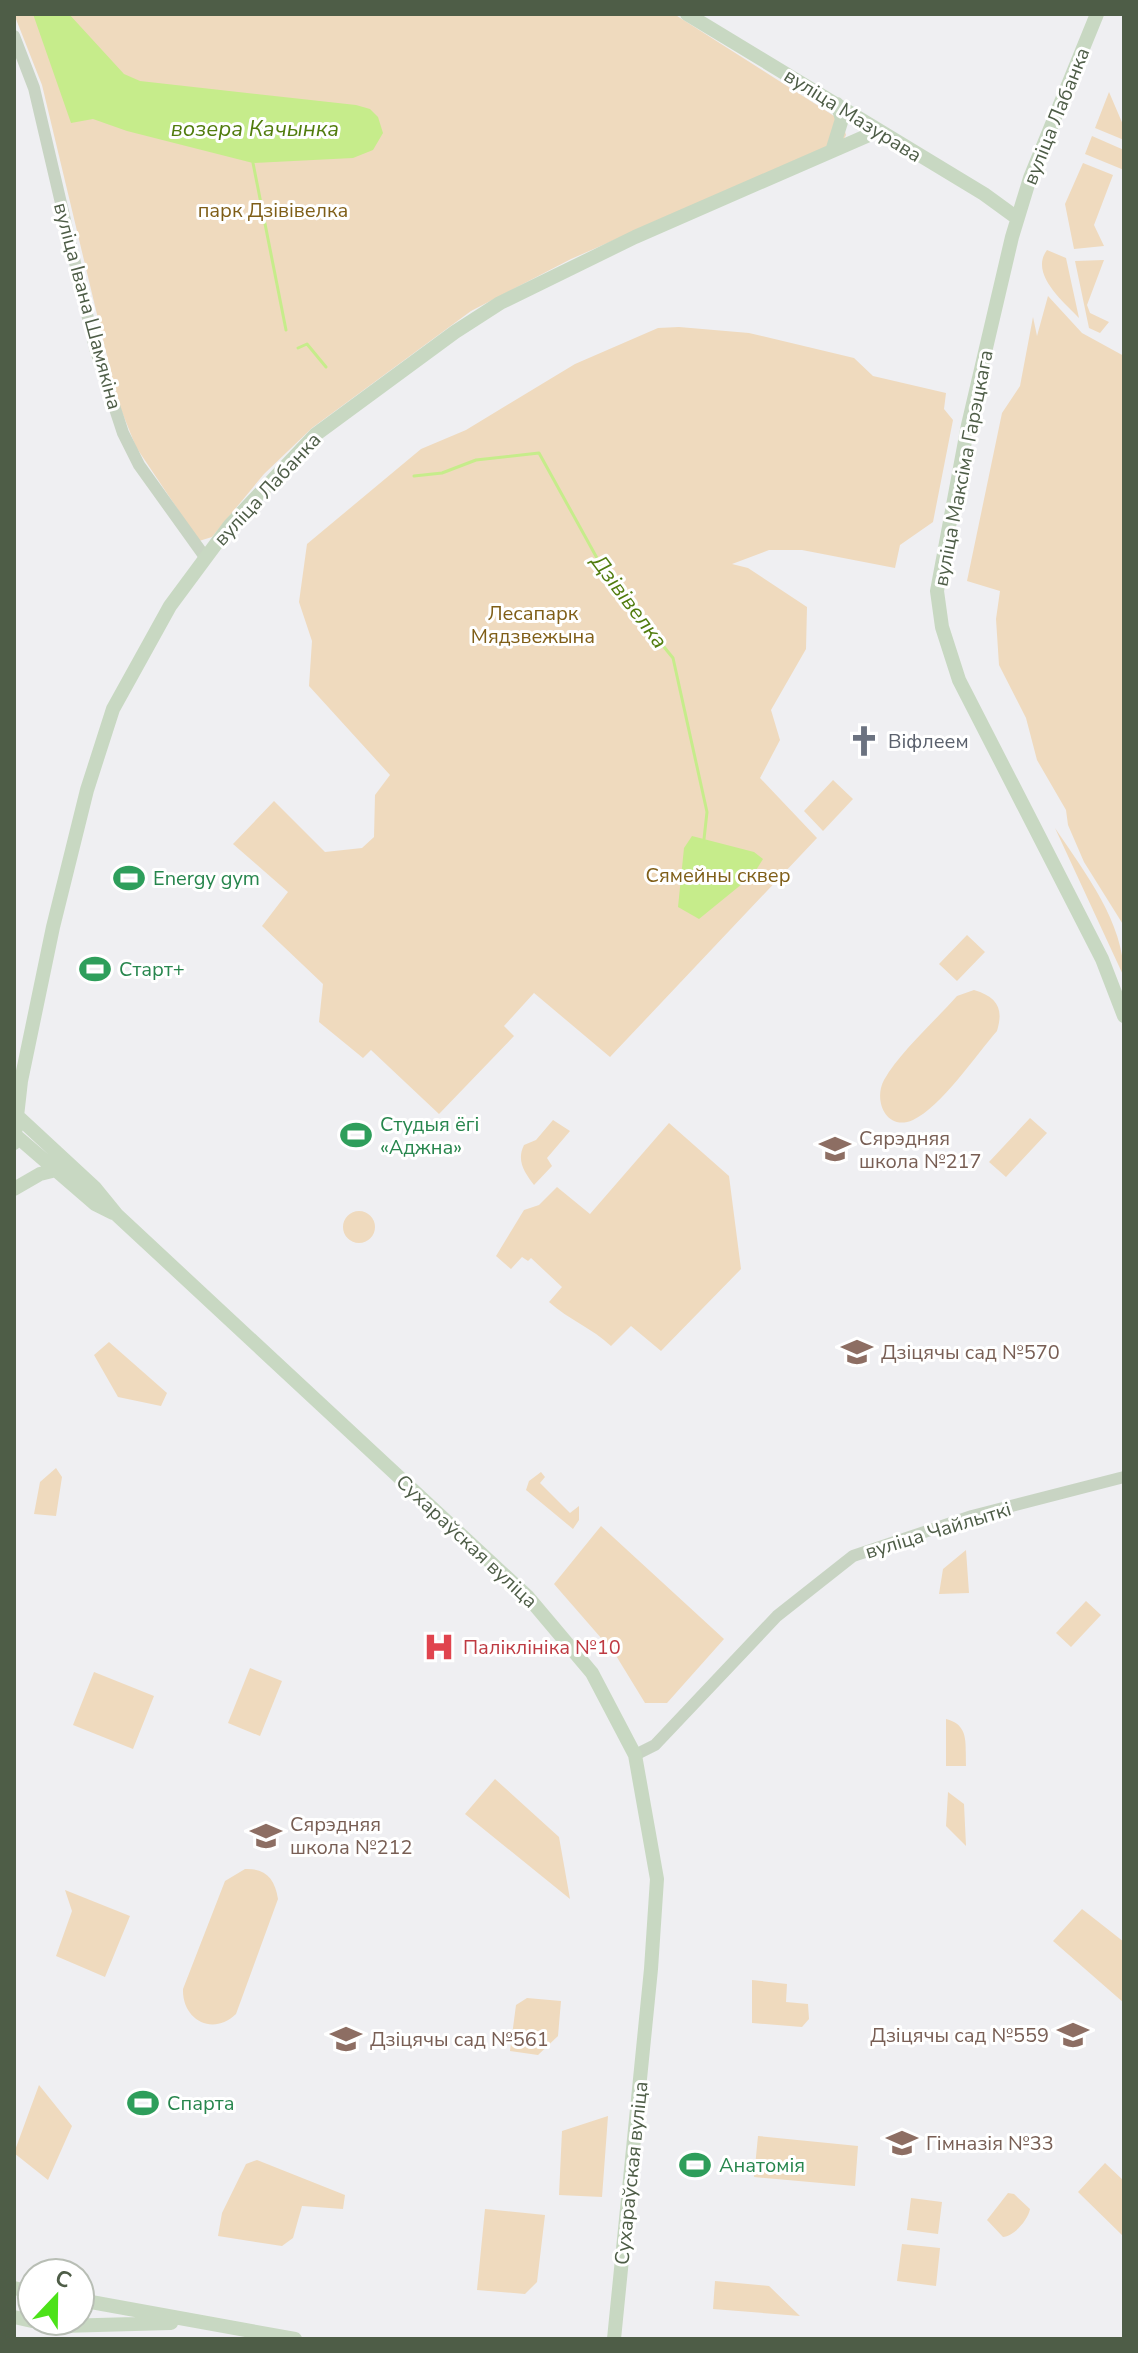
<svg xmlns="http://www.w3.org/2000/svg" width="1138" height="2353" viewBox="0 0 1138 2353" font-family="'Nunito Sans',sans-serif">
  <rect width="100%" height="100%" fill="#efeff2"/>
  <path fill="#efdabe" d="M 14,14 L 674,14 L 842,121 L 846,135 L 844,139 L 571,259 L 471,311 L 312,428 L 264,474 L 212,537 L 199,541 L 136,447 L 118,402 L 42,85 Z
    M 1109,92 L 1124,127 L 1124,140 L 1095,128 Z
    M 1092,136 L 1124,150 L 1124,170 L 1085,154 Z
    M 1083,163 L 1113,175 L 1094,225 L 1104,246 L 1074,249 L 1065,204 Z
    M 1047,250 L 1066,258 L 1079,318 C 1064,302 1029,274 1047,250 Z
    M 1104,260 L 1087,305 L 1090,313 L 1109,322 L 1100,333 L 1089,328 L 1075,261 Z
    M 1048,296 L 1082,333 L 1124,356 L 1124,926 L 1084,862 L 1068,825 L 1066,810 L 1037,760 L 1026,718 L 999,665 L 996,619 L 1000,591 L 967,581 L 1002,413 L 1020,386 L 1033,317 L 1037,336 Z
    M 679,327 L 749,333 L 854,358 L 873,376 L 946,393 L 944,409 L 953,420 L 933,522 L 900,545 L 895,568 L 802,550 L 769,550 L 732,564 L 748,568 L 807,607 L 806,649 L 771,710 L 780,740 L 760,778 L 817,838 L 610,1057 L 534,993 L 504,1026 L 514,1036 L 439,1114 L 371,1050 L 363,1058 L 319,1022 L 323,984 L 262,926 L 288,892 L 233,844 L 274,801 L 325,852 L 362,848 L 374,837 L 375,795 L 390,775 L 309,686 L 312,641 L 299,602 L 307,544 L 421,449 L 466,430 L 575,364 L 658,328 Z
    M 833,780 L 853,799 L 823,831 L 804,811 Z
    M 1055,828 C 1085,873 1124,922 1124,977 Z
    M 967,935 L 985,952 L 957,981 L 939,964 Z
    M 974,990 C 997,997 1004,1008 997,1031 C 976,1055 941,1107 913,1120 C 886,1132 873,1100 884,1080 C 900,1052 935,1021 957,996 Z
    M 1030,1118 L 1047,1133 L 1006,1177 L 989,1162 Z
    M 553,1120 L 570,1131 L 547,1158 L 552,1166 L 534,1185 C 525,1173 516,1161 524,1145 L 536,1140 Z
    M 669,1123 L 729,1176 L 741,1269 L 661,1351 L 631,1326 L 611,1346 C 592,1328 569,1320 549,1302 L 562,1287 L 531,1258 L 528,1261 L 522,1257 L 511,1269 L 496,1256 L 524,1210 L 539,1205 L 557,1187 L 590,1214 Z
    M343 1227a16 16 0 1 1 32 0a16 16 0 1 1-32 0Z
    M 109,1342 L 167,1393 L 161,1406 L 118,1397 L 94,1355 Z
    M 56,1468 L 62,1477 L 56,1516 L 34,1514 L 40,1482 Z
    M 541,1472 L 545,1477 L 540,1483 L 570,1513 L 579,1506 L 579,1520 L 573,1529 L 526,1490 L 529,1481 Z
    M 601,1526 L 724,1639 L 667,1703 L 645,1703 L 615,1654 L 554,1584 Z
    M 966,1550 L 969,1593 L 939,1594 L 943,1569 Z
    M 1086,1601 L 1101,1615 L 1071,1647 L 1056,1633 Z
    M 250,1668 L 282,1681 L 260,1736 L 228,1723 Z
    M 94,1672 L 154,1696 L 133,1749 L 73,1725 Z
    M 946,1719 C 970,1725 965,1744 966,1766 L 946,1766 Z
    M 495,1779 L 559,1837 L 570,1899 L 465,1814 Z
    M 948,1792 L 964,1804 L 966,1846 L 946,1826 Z
    M 245,1869 C 266,1868 275,1879 278,1899 L 236,2014 C 212,2037 182,2019 183,1989 L 225,1881 Z
    M 65,1890 L 130,1916 L 105,1977 L 56,1956 L 72,1911 Z
    M 1082,1909 L 1124,1942 L 1124,2003 L 1053,1941 Z
    M 752,1980 L 787,1984 L 786,2002 L 808,2004 L 809,2019 L 802,2027 L 752,2023 Z
    M 527,1998 L 561,2001 L 558,2036 L 538,2055 L 510,2051 L 516,2005 Z
    M 39,2085 L 72,2126 L 48,2180 L 14,2153 Z
    M 608,2116 L 602,2197 L 559,2195 L 562,2131 Z
    M 758,2136 L 858,2146 L 855,2186 L 754,2177 Z
    M 257,2160 L 345,2195 L 343,2209 L 302,2206 L 293,2238 L 282,2246 L 218,2236 L 222,2213 L 246,2164 Z
    M 1105,2163 L 1124,2181 L 1124,2237 L 1078,2192 Z
    M 1008,2193 L 1014,2194 L 1030,2209 C 1028,2220 1014,2236 1003,2237 L 987,2220 Z
    M 911,2198 L 942,2202 L 938,2234 L 907,2230 Z
    M 485,2209 L 545,2215 L 537,2282 L 525,2294 L 477,2290 Z
    M 902,2244 L 940,2248 L 936,2286 L 897,2281 Z
    M 715,2281 L 769,2286 L 800,2316 L 713,2309 Z"/>
  <path fill="#c6ec8b" d="M 33,14 L 69,14 L 124,74 L 140,81 L 356,105 L 370,109 L 378,117 L 383,133 L 373,150 L 353,158 L 253,163 L 127,131 L 93,119 L 71,123 Z
    M 692,836 L 754,852 L 763,859 L 753,875 L 699,919 L 678,907 L 684,848 Z"/>
  <g fill="none" stroke-linecap="round" stroke-linejoin="round">
    <path stroke="#c6ec8b" stroke-width="3" d="M 253,163 L 286,330
      M 298,348 L 307,344 L 326,367
      M 414,476 L 442,473 L 476,460 L 539,453 L 608,578 L 673,658 L 707,812 L 704,839"/>
    <path stroke="#c8d4c3" stroke-width="12" d="M 14,36 L 34,88 L 95,348 L 123,433 L 139,465 L 205,557
      M 635,1755 L 655,1745 L 777,1616 L 853,1556 L 972,1516 L 1124,1477"/>
    <path stroke="#c8d8c2" stroke-width="14" d="M 687,14 L 984,194 L 1017,218
      M 1097,14 L 1030,178 L 1012,237 L 968,425 L 937,591 L 942,627 L 959,680 L 1102,959 L 1124,1016
      M 833,148 L 842,119 L 837,104
      M 14,1113 L 95,1188 L 117,1215 L 528,1597 L 592,1673 L 635,1755 L 657,1879 L 651,1969 L 614,2339
      M 14,1134 L 95,1204 L 113,1213
      M 14,1143 L 21,1081 L 53,927 L 87,790 L 113,709 L 170,606 L 230,525 L 315,435 L 455,332 L 500,303 L 635,237 L 878,131
      M 14,1189 L 40,1174 L 56,1170
      M 14,2288 L 32,2292
      M 80,2300 L 295,2339
      M 14,2317 L 32,2321
      M 34,2321 L 61,2326 L 171,2323"/>
  </g>
  <defs>
    <symbol id="church-bare" viewBox="-9 -9 18 18"><path d="M-1.2-6h2.4v3.5h3.3v2.4h-3.3V6h-2.4V-.1h-3.3v-2.4h3.3Z" fill="#6b7280" stroke="#fff" stroke-width="2.5" paint-order="stroke"/></symbol>
    <symbol id="stadium-bare" viewBox="-9 -9 18 18"><path d="M0-5a6.5 5 0 1 0 0 10a6.5 5 0 1 0 0-10ZM-3.5-1.8h7v3.6h-7Z" fill="#2e9e5b" stroke="#fff" stroke-width="2.5" paint-order="stroke"/></symbol>
    <symbol id="school-bare" viewBox="-9 -9 18 18"><path d="M0-5L7-2L0 1L-7-2ZM-4 1L0 2.5L4 1V4Q0 6-4 4Z" fill="#8d6e63" stroke="#fff" stroke-width="2.5" paint-order="stroke"/></symbol>
    <symbol id="hospital-bare" viewBox="-9 -9 18 18"><path d="M-5-5h3v3.5h4V-5h3V5h-3V1.5h-4V5h-3Z" fill="#e0444e" stroke="#fff" stroke-width="2.5" paint-order="stroke"/></symbol>
  </defs>
  <g fill-rule="evenodd">
    <use href="#church-bare" x="842" y="719" width="44" height="44"/>
    <use href="#stadium-bare" x="107" y="856" width="44" height="44"/>
    <use href="#stadium-bare" x="73" y="947" width="44" height="44"/>
    <use href="#stadium-bare" x="334" y="1113" width="44" height="44"/>
    <use href="#school-bare" x="813" y="1127" width="44" height="44"/>
    <use href="#school-bare" x="835" y="1330" width="44" height="44"/>
    <use href="#hospital-bare" x="417" y="1625" width="44" height="44"/>
    <use href="#school-bare" x="244" y="1814" width="44" height="44"/>
    <use href="#school-bare" x="1051" y="2013" width="44" height="44"/>
    <use href="#school-bare" x="324" y="2017" width="44" height="44"/>
    <use href="#stadium-bare" x="121" y="2081" width="44" height="44"/>
    <use href="#school-bare" x="880" y="2121" width="44" height="44"/>
    <use href="#stadium-bare" x="673" y="2143" width="44" height="44"/>
  </g>
  <g text-anchor="middle" stroke-width="6" stroke-linejoin="round" paint-order="stroke">
    <g font-size="20" fill="#4e5d47" stroke="#fff">
      <text transform="translate(853 115) rotate(32)" y="7">вуліца Мазурава</text>
      <text transform="translate(1056 116) rotate(-68)" y="7">вуліца Лабанка</text>
      <text transform="translate(88 306) rotate(75)" y="7">вуліца Івана Шамякіна</text>
      <text transform="translate(963 468) rotate(-79)" y="7">вуліца Максіма Гарэцкага</text>
      <text transform="translate(267 489) rotate(-47)" y="7">вуліца Лабанка</text>
      <text transform="translate(938 1530) rotate(-17)" y="7">вуліца Чайлыткі</text>
      <text transform="translate(467 1541) rotate(43)" y="7">Сухараўская вуліца</text>
      <text transform="translate(631 2173) rotate(-84)" y="7">Сухараўская вуліца</text>
    </g>
    <g font-size="20" fill="#7f5e17" stroke="#fff">
      <text x="273" y="217">парк Дзівівелка</text>
      <text x="533" y="620">Лесапарк<tspan x="533" dy="23">Мядзвежына</tspan></text>
      <text x="718" y="882">Сямейны сквер</text>
    </g>
    <g font-size="20" fill="#5b616d" stroke="#fff" text-anchor="start">
      <text x="888" y="748">Віфлеем</text>
    </g>
    <g font-size="20" fill="#27864d" stroke="#fff" text-anchor="start">
      <text x="153" y="885">Energy gym</text>
      <text x="119" y="976">Старт+</text>
      <text x="380" y="1131">Студыя ёгі<tspan x="380" dy="23">«Аджна»</tspan></text>
      <text x="167" y="2110">Спарта</text>
      <text x="719" y="2172">Анатомія</text>
    </g>
    <g font-size="20" fill="#785e54" stroke="#fff" text-anchor="start">
      <text x="859" y="1145">Сярэдняя<tspan x="859" dy="23">школа №217</tspan></text>
      <text x="881" y="1359">Дзіцячы сад №570</text>
      <text x="290" y="1831">Сярэдняя<tspan x="290" dy="23">школа №212</tspan></text>
      <text x="1049" y="2042" text-anchor="end">Дзіцячы сад №559</text>
      <text x="370" y="2046">Дзіцячы сад №561</text>
      <text x="926" y="2150">Гімназія №33</text>
    </g>
    <g font-size="20" fill="#be3a42" stroke="#fff" text-anchor="start">
      <text x="463" y="1654">Паліклініка №10</text>
    </g>
    <g font-size="22" font-style="italic" fill="#517c0e" stroke="#fff">
      <text x="255" y="136">возера Качынка</text>
      <text transform="translate(630 601) rotate(53)" y="8">Дзівівелка</text>
    </g>
  </g>
  <rect width="1138" height="2353" fill="none" stroke="#4e5d47" stroke-width="32"/>
  <g transform="translate(56 2297) rotate(22)"><circle r="38" fill="#ffffff" stroke="#b8beb5" stroke-width="2"/>
  <path d="M0-6L14 30L0 20L-14 30Z" fill="#4ce219"/>
  <text y="-12" font-size="22" font-weight="bold" text-anchor="middle" fill="#4e5d47">С</text>
  </g>
</svg>
